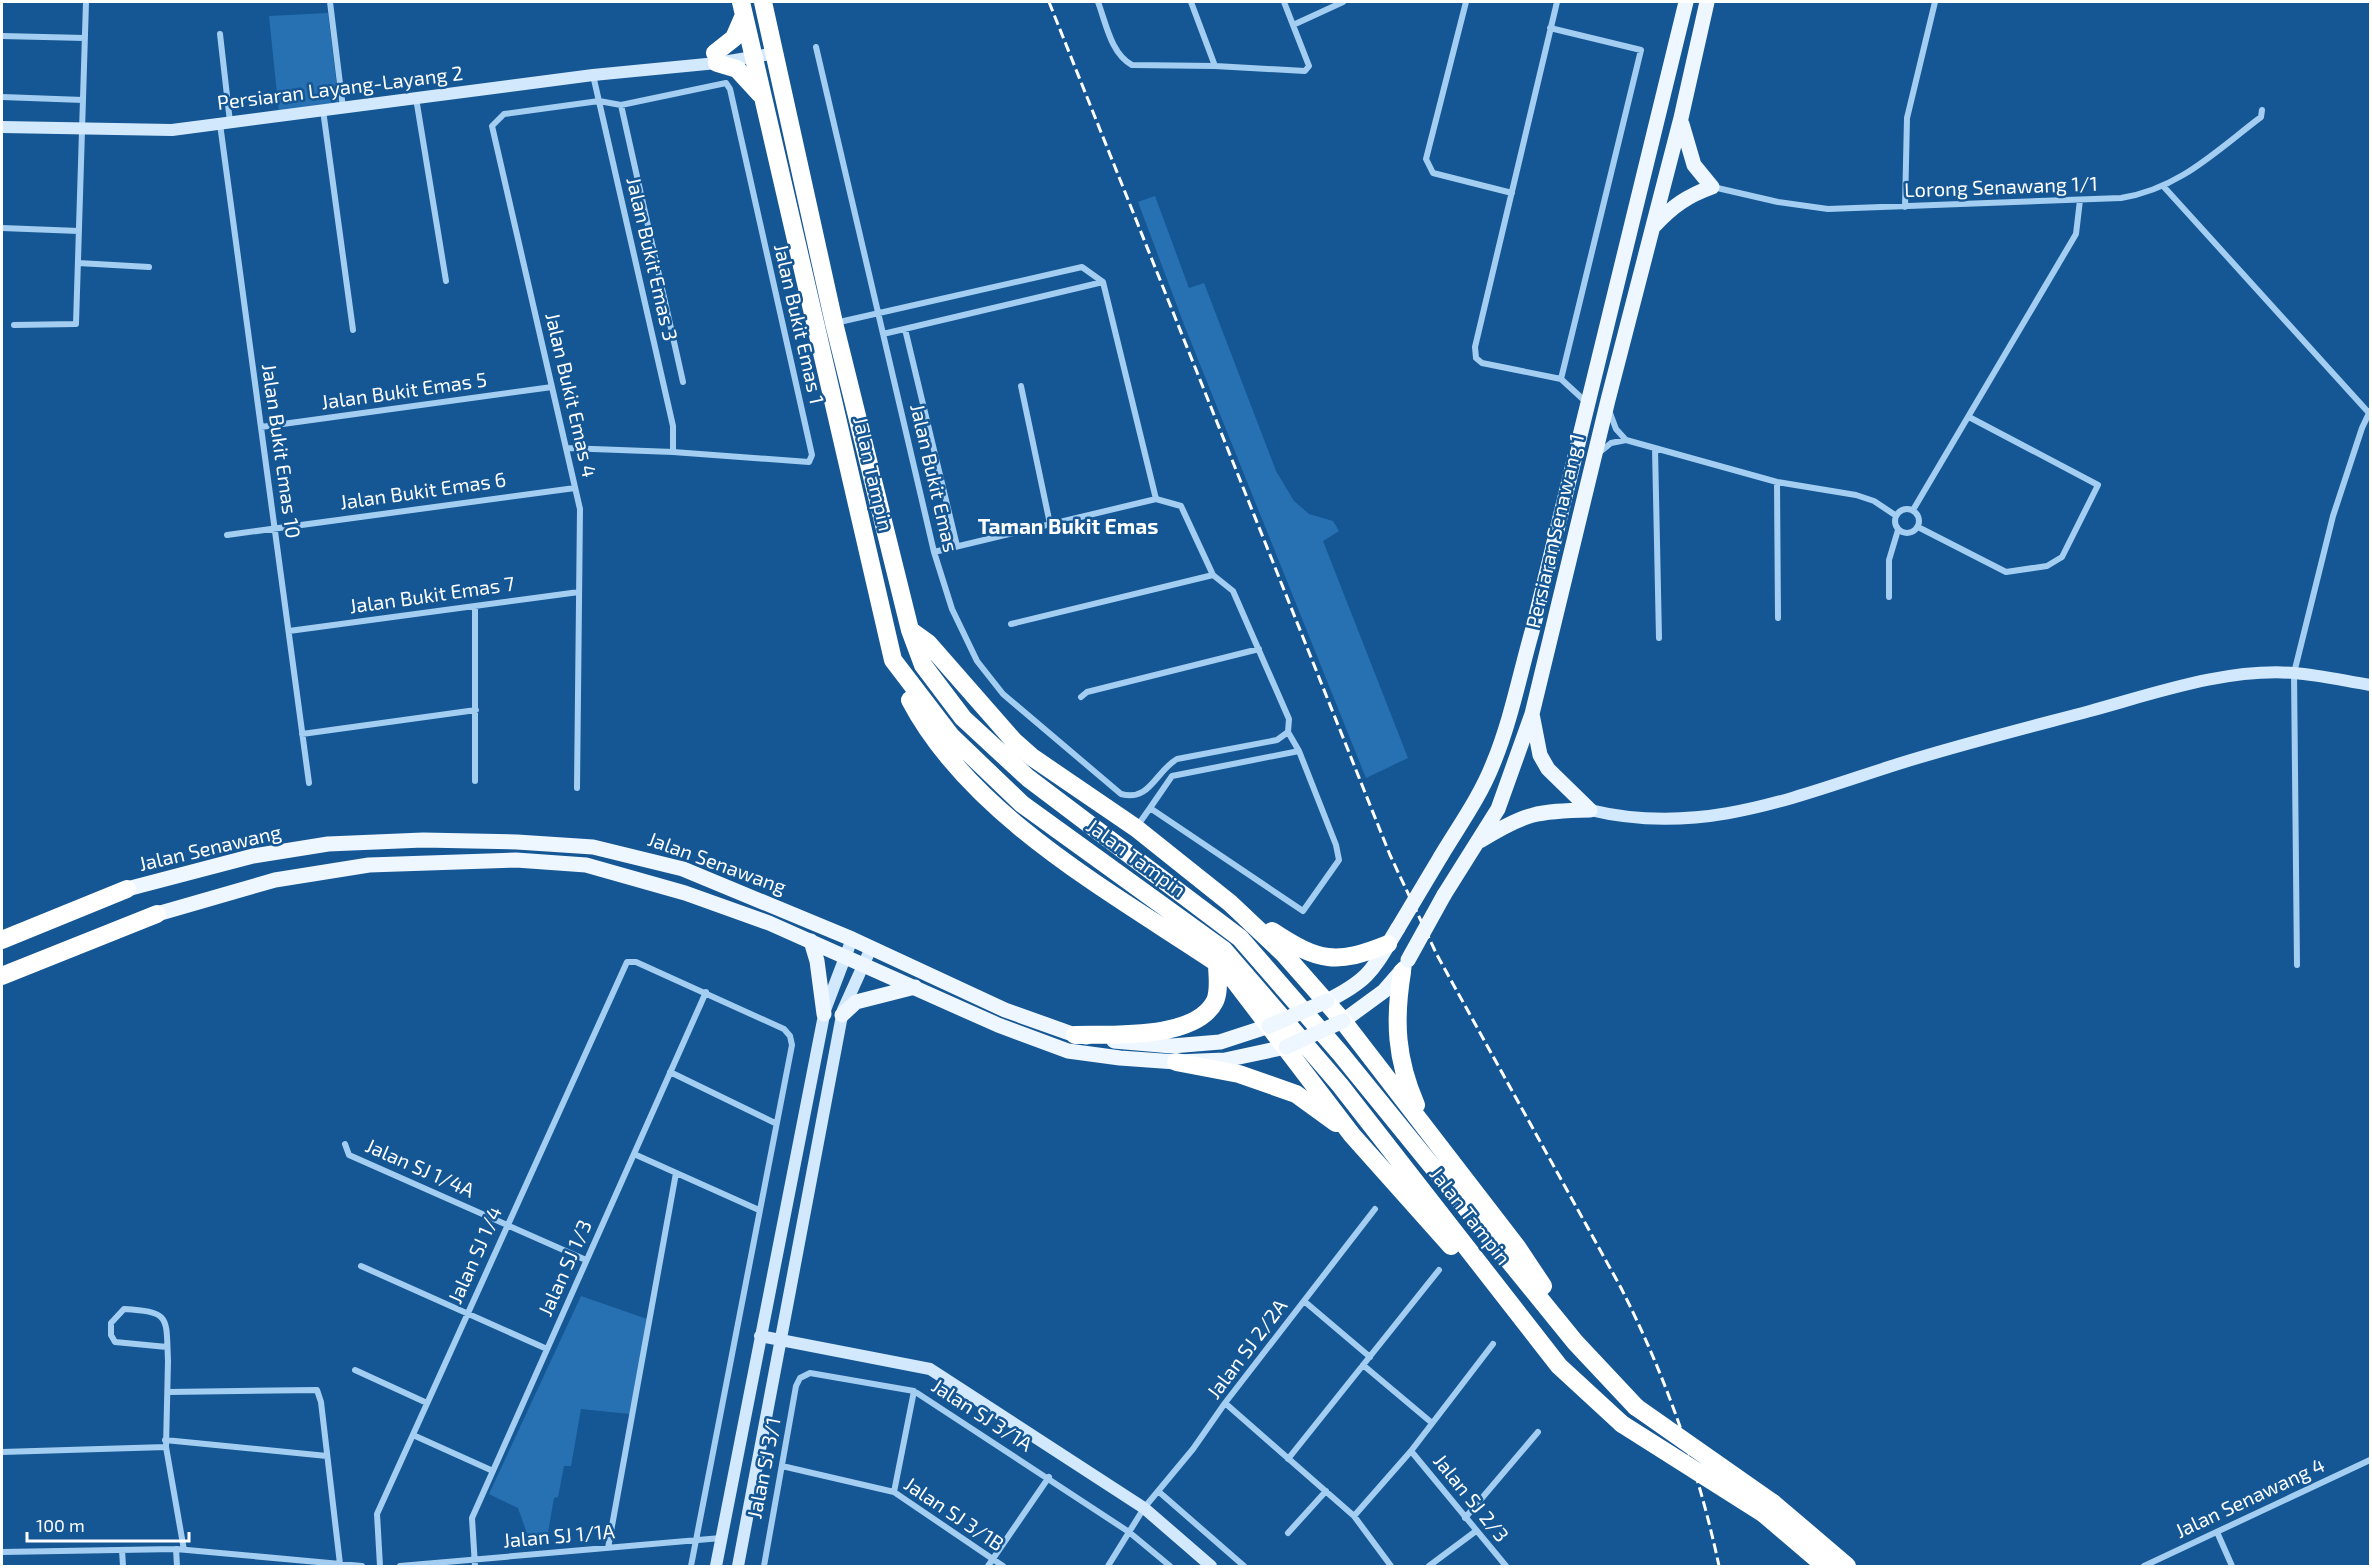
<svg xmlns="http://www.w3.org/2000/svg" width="2372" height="1568" viewBox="0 0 2372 1568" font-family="'Exo 2',sans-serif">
  <rect width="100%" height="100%" fill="#155794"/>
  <path fill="#2771b2" d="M 328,13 L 339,105 L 279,113 L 269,16 Z
    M 1155,196 L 1189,288 L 1204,283 L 1276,471 L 1294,501 L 1309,514 L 1333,521 L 1339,531 L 1323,541 L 1408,758 L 1366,778 L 1185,327 L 1138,202 Z
    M 581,1296 L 647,1319 L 630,1414 L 581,1409 L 571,1466 L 564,1466 L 558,1497 L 554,1498 L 547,1538 L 529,1539 L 518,1508 L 489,1494 Z"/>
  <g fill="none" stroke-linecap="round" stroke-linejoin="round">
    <path stroke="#a4cef1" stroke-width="6" d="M 330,2 L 343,108
      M 1098,2 C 1106,23 1111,54 1132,65 L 1215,66 L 1305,71 L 1309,66 L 1284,2
      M 1191,2 L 1215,66
      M 1466,2 L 1426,159 L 1433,173 L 1512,193
      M 1557,2 L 1475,347 L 1476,358 L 1482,363 L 1561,379 L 1586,402
      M 1293,25 L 1343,2
      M 1550,28 L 1641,50 L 1561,379
      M 220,34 L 230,122
      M 2,36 L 85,38
      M 816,47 L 934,552 L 952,609 L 977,661 L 1003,694 L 1121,794 C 1150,802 1155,772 1177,759 L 1277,740 L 1288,732
      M 593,75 L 673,426 L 673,452
      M 2,97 L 83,100
      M 416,98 L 446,281
      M 621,105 L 683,382
      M 323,110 L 353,330
      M 220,124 L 309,783
      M 1713,187 L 1778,202 L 1828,209 L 2121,198 C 2179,189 2216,151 2261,117 L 2262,110
      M 2164,187 L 2369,413
      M 1905,207 L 1907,118 L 1935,2
      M 2,228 L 79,231
      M 78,263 L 149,267
      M 835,323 L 1082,267 L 1103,282 L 1156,499
      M 14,325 L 76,324 L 86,2
      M 905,329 L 957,546
      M 883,334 L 1103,282
      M 1021,386 L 1050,524
      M 1610,413 L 1616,429 L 1626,440
      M 261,427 L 552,387
      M 566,448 L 673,452 L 809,462 L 812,455 L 730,89 L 726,83 L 621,105 L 599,101 L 504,114 L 492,126 L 580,509 L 577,788
      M 1655,448 L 1659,638
      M 1600,452 L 1611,443 L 1626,440 L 1777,482 L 1856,495 L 1874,501 L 1895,515
      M 1777,482 L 1778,618
      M1895 521a12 12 0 1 1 24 0a12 12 0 1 1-24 0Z
      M 1913,510 L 2076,234 L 2080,200
      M 1918,527 L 2006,572 L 2047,566 L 2062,557 L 2098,485 L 1969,417
      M 227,535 L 575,488
      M 934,552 L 1156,499 L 1181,506 L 1213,575 L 1233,591 L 1289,719 L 1288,732 L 1299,751 L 1336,845 L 1339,860 L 1303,911 L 1150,808 L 1138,825
      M 1889,597 L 1889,560 L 1898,530
      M 1011,624 L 1213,575
      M 289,631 L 579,592
      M 1081,697 L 1087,692 L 1259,649
      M 302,734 L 476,710
      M 475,781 L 475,606
      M 1150,808 L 1172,776 L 1299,751
      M 2297,965 L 2294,673 L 2333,516 L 2362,428 L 2370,411
      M 670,1072 L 775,1123
      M 345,1144 L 349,1155 L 586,1260
      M 634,1154 L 759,1210
      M 361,1266 L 547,1349
      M 1304,1301 L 1370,1357
      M 167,1347 L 115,1342 L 111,1335 L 111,1323 L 124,1309 C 171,1312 166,1316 168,1361 L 166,1447 L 184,1550
      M 1363,1365 L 1432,1423
      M 355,1370 L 427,1403
      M 168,1392 L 317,1390 L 321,1402 L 340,1564
      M 1225,1403 L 1354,1516 L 1391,1566
      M 413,1435 L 493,1471
      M 165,1440 L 327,1456
      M 1411,1451 L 1506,1566
      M 2,1452 L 166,1447
      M 1288,1459 L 1439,1270
      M 782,1466 L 894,1492 L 1003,1566
      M 1158,1491 L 1244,1566
      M 894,1492 L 914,1391
      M 1354,1516 L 1411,1451 L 1493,1344
      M 1465,1518 L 1538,1432
      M 2217,1532 L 2232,1566
      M 1288,1533 L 1326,1491
      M 608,1548 L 676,1173
      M 176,1549 L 177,1566
      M 122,1550 L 123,1566
      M 2,1552 L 176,1549 L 362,1566
      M 380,1566 L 377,1514 L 627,962 L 636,962 L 784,1029 L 790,1036 L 792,1045 L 691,1566
      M 400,1566 L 721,1538
      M 475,1566 L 472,1518 L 706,992
      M 764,1566 L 796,1386 L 800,1378 L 810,1373 L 914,1391 L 1129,1532 L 1170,1566
      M 988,1566 L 1049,1477
      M 1108,1566 L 1144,1508 L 1193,1449 L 1225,1403 L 1375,1209
      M 1429,1566 L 1476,1531
      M 2144,1566 L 2370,1460"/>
    <path stroke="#d2e8fc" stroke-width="12" d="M 2,127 L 172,130 L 593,75 L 717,63 L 776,53
      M 1590,810 C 1701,837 1794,797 1898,764 C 1962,744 2026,728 2090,711 C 2156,693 2226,668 2294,673 C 2320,675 2345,681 2370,685
      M 760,1336 L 930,1369 L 1144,1508 L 1211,1566
      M 716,1566 L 825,1010 L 852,939
      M 738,1566 L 843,1010 L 871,948"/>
    <path stroke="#eef6ff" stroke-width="15" d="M 1655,225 C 1673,206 1687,196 1712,187 L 1694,165 L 1682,124
      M 1532,714 L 1540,755 L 1548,769 L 1590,810
      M 1480,841 C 1525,813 1537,811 1590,810
      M 1441,856 C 1459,826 1480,797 1493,764 C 1511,721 1520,673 1533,628 L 1686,2
      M 127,889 L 253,856 L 328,844 L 423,840 L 517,842 L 593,847 L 683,869 L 852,939 L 1005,1010 L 1075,1035 L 1087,1037
      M 1444,895 L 1498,809 L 1532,714 L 1608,400 L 1681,118 L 1707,2
      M 157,914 L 275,880 L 369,865 L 516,860 L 586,865 L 685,893 L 769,923 L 998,1025 L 1068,1051 L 1120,1058 L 1176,1062 L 1225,1060 L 1286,1047
      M 811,941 L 817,961 L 824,1014
      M 1327,1001 C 1371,979 1373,969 1398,928
      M 842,1015 L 856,1002 L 915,987
      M 1343,1021 L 1384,991 L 1404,968
      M 1114,1041 L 1172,1046 L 1220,1042 L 1269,1026"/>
    <path stroke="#fff" stroke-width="18" d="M 741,2 L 893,660 L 951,736 L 1022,804 L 1224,950 L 1340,1085 L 1559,1366 L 1622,1424
      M 763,2 L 834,323 L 910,630 L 923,665 L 963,718 L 1028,778 L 1240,938 L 1340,1053 L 1575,1342 L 1636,1407
      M 715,53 L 734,38 L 744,15
      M 717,63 L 737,69 L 760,94
      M 910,630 L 928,643 L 1014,741 L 1032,757 L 1136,828 L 1230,903 L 1284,954 L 1343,1021 L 1517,1247 L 1543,1286
      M 910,700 C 971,816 1111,892 1217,963 L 1230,975 L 1352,1135 L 1451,1246
      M 1272,931 C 1319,962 1336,965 1388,944
      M 2,940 L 127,889
      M 1402,972 C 1394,1021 1396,1059 1416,1105
      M 2,976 L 157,914
      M 1075,1035 C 1112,1034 1196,1040 1215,1001 C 1220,990 1217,975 1217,963
      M 1176,1062 L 1239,1074 L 1296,1094 L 1336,1123
      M 1773,1503 L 1847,1566
      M 1764,1514 L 1825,1566"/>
    <path stroke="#fff" stroke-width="3" stroke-dasharray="10 4.5" stroke-linecap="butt" d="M 1049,2 L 1390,855 L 1437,955 L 1620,1286 C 1665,1374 1699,1471 1719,1566"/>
    <path stroke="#eef6ff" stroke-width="15" d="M 1398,928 L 1441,856
      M 1408,960 L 1444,895
      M 1269,1026 L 1327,1001
      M 1286,1047 L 1343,1021"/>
    <path stroke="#fff" stroke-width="18" d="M 1636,1407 L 1773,1503
      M 1622,1424 L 1764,1514"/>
  </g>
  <g text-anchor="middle" stroke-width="5" stroke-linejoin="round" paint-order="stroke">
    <g font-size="20" fill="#fff" stroke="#155794">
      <text transform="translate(340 88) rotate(-7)" y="7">Persiaran Layang-Layang 2</text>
      <text transform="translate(2001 187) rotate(-2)" y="7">Lorong Senawang 1/1</text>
      <text transform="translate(652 259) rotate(77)" y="7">Jalan Bukit Emas 3</text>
      <text transform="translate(799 324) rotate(77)" y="7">Jalan Bukit Emas 1</text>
      <text transform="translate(404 391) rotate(-8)" y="7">Jalan Bukit Emas 5</text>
      <text transform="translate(571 395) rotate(77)" y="7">Jalan Bukit Emas 4</text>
      <text transform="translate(281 451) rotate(82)" y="7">Jalan Bukit Emas 10</text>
      <text transform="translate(873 474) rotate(77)" y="7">Jalan Tampin</text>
      <text transform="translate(934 478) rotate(77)" y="7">Jalan Bukit Emas</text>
      <text transform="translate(423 491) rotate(-8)" y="7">Jalan Bukit Emas 6</text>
      <text transform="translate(1555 531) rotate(-77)" y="7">Persiaran Senawang 1</text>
      <text transform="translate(432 595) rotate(-8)" y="7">Jalan Bukit Emas 7</text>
      <text transform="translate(210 848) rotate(-13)" y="7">Jalan Senawang</text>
      <text transform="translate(1136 858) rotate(36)" y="7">Jalan Tampin</text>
      <text transform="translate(717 863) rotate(20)" y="7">Jalan Senawang</text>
      <text transform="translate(420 1168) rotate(24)" y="7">Jalan SJ 1/4A</text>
      <text transform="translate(1470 1216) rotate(52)" y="7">Jalan Tampin</text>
      <text transform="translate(475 1255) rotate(-66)" y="7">Jalan SJ 1/4</text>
      <text transform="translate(565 1268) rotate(-66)" y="7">Jalan SJ 1/3</text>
      <text transform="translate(1247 1349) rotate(-53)" y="7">Jalan SJ 2/2A</text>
      <text transform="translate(982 1415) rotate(33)" y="7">Jalan SJ 3/1A</text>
      <text transform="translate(764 1468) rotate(-79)" y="7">Jalan SJ 3/1</text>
      <text transform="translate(1471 1498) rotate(51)" y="7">Jalan SJ 2/3</text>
      <text transform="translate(2250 1498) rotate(-25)" y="7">Jalan Senawang 4</text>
      <text transform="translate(954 1514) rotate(34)" y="7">Jalan SJ 3/1B</text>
      <text transform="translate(559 1536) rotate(-5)" y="7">Jalan SJ 1/1A</text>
    </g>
    <g font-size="21" font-weight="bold" fill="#fff" stroke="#155794">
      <text x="1068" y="534">Taman Bukit Emas</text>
    </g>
  </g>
  <rect width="2372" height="1568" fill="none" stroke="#ffffff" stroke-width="6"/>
  <path d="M27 1532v9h162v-9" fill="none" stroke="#ffffff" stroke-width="3"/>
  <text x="36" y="1532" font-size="18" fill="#ffffff" stroke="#155794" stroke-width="4.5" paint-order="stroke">100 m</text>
</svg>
